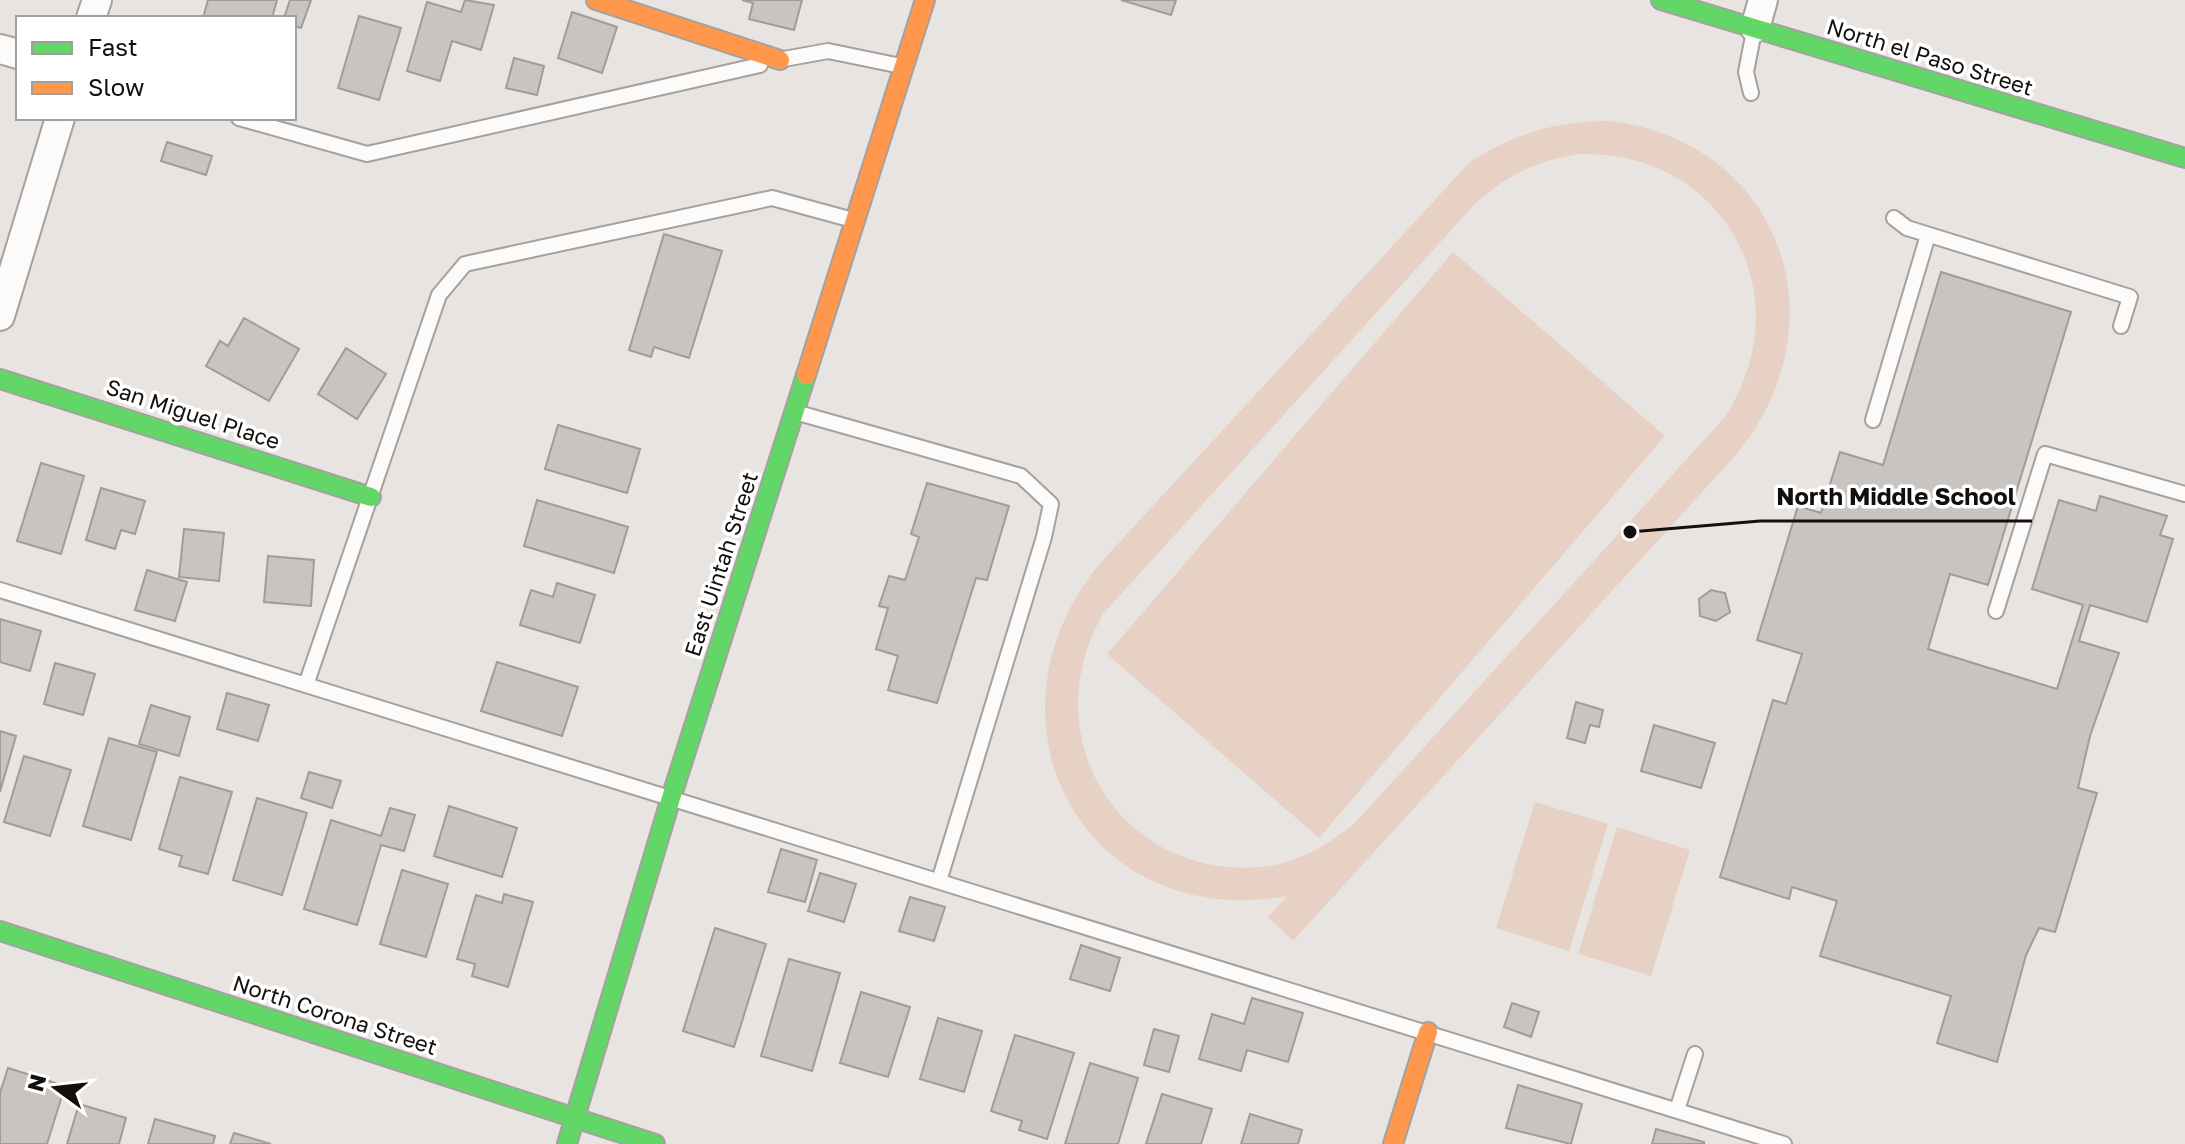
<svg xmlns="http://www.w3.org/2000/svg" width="2185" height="1144" viewBox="0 0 2185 1144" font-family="'Golos Text',sans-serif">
  <rect width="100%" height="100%" fill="#e8e4e1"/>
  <path fill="#e7d1c4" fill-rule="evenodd" d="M 1609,121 C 1782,141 1845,325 1735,456 L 1293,941 L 1268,917 L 1287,896 C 1082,933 970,717 1102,561 L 1469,163 C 1513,134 1556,121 1609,121 ZM 1580,154 C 1725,150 1803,297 1725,417 L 1353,825 C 1333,840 1314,853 1290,861 C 1266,869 1237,869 1212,865 C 1094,842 1044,715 1103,614 L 1475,204 C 1506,175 1538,160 1580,154 Z
    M 1453,252 L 1665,436 L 1319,838 L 1107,654 Z
    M 1535,802 L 1608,824 L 1569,951 L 1496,928 Z
    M 1617,827 L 1690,850 L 1651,976 L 1578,954 Z"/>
  <path fill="#c8c4c2" stroke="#9f9c9a" stroke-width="2" d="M 208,0 L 277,0 L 272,18 L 203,18 Z
    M 290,0 L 311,0 L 301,28 L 294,26 L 294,18 L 284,18 Z
    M 465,0 L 494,5 L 481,50 L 452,41 L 440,81 L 407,71 L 427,2 L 461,12 Z
    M 742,0 L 802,0 L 794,30 L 749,19 L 753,3 Z
    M 1121,0 L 1176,0 L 1171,15 Z
    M 572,12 L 617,27 L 602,73 L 558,58 Z
    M 359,16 L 401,28 L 379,100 L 338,88 Z
    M 514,58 L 544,66 L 537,95 L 506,88 Z
    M 167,142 L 212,156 L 206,175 L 161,161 Z
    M 664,234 L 722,251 L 689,358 L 654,347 L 651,357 L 629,350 Z
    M 1941,272 L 2071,312 L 1988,585 L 1950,574 L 1928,649 L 2057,689 L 2083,605 L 2032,589 L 2059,500 L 2096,511 L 2100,496 L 2167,516 L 2160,535 L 2173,539 L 2147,622 L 2090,605 L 2079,641 L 2119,653 L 2090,736 L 2078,788 L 2097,793 L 2055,932 L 2039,928 L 2026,955 L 1997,1062 L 1937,1043 L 1951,996 L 1820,956 L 1837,901 L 1792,887 L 1789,899 L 1720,877 L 1773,700 L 1786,704 L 1802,654 L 1757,640 L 1798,506 L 1821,513 L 1840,452 L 1883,465 Z
    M 244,318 L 299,349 L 269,401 L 206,366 L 220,341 L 228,346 Z
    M 346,348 L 386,374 L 357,419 L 318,394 Z
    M 558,425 L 640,449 L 627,493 L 545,469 Z
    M 41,463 L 84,476 L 61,554 L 17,541 Z
    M 927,483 L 1009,506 L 987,580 L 976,578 L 937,703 L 888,690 L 898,656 L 876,649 L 888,608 L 879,606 L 889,576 L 905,580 L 919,537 L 911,534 Z
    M 101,488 L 145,501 L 135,534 L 121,530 L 115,549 L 86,540 Z
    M 537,500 L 628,527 L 614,573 L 524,546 Z
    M 184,529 L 224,533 L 219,581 L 179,577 Z
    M 268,556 L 314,560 L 311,606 L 264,602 Z
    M 147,570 L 187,582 L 175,621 L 135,610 Z
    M 557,583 L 595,595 L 580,643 L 520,625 L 531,590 L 553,597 Z
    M 1711,590 L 1725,593 L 1730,612 L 1716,621 L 1700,616 L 1699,599 Z
    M 0,619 L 41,631 L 30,671 L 0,662 Z
    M 497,662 L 578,687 L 562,736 L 481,711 Z
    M 55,663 L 95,674 L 83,715 L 44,704 Z
    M 227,693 L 269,705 L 258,741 L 217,729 Z
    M 1576,702 L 1603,710 L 1599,727 L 1590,725 L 1585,743 L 1567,738 Z
    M 151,705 L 190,717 L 179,756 L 139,744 Z
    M 1654,725 L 1715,743 L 1701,788 L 1641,771 Z
    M 0,731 L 16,736 L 0,792 Z
    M 109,738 L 157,752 L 131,840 L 83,826 Z
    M 24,756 L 71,770 L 50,836 L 4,822 Z
    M 309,772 L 341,781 L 332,808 L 301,798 Z
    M 180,777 L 232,792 L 208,874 L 179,866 L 182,856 L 159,849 Z
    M 257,798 L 307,813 L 282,895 L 233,880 Z
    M 449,806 L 517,828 L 502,877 L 434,856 Z
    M 390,808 L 415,815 L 404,851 L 381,845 L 357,925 L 304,909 L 331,820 L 381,836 Z
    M 781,849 L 817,860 L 805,902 L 768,892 Z
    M 402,870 L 448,884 L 426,957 L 380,944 Z
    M 820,873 L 856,884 L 844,922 L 808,911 Z
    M 504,894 L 533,902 L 508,987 L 472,976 L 475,964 L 457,959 L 476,895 L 502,903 Z
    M 910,897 L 945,907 L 934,941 L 899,931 Z
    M 715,928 L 766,944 L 734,1047 L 683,1031 Z
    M 1081,945 L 1120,958 L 1110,991 L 1070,979 Z
    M 789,959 L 840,973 L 812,1071 L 761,1056 Z
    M 861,992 L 910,1007 L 888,1077 L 840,1063 Z
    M 1252,998 L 1303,1013 L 1288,1062 L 1247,1050 L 1241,1071 L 1199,1059 L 1212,1014 L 1244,1024 Z
    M 1512,1003 L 1539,1012 L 1531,1037 L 1504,1027 Z
    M 938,1018 L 982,1031 L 964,1092 L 920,1079 Z
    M 1154,1029 L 1179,1036 L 1169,1072 L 1144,1065 Z
    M 1015,1035 L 1074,1053 L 1047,1139 L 1019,1130 L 1022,1121 L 991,1111 Z
    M 1090,1063 L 1138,1078 L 1118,1144 L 1065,1144 Z
    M 8,1068 L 65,1086 L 47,1144 L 0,1144 L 0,1093 Z
    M 1518,1085 L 1582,1104 L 1571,1144 L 1506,1128 Z
    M 1162,1094 L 1212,1109 L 1201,1144 L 1146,1144 Z
    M 79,1104 L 126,1118 L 119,1144 L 67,1144 Z
    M 1250,1114 L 1302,1130 L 1298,1144 L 1241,1144 Z
    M 155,1119 L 215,1136 L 213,1144 L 148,1144 Z
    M 1656,1129 L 1704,1142 L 1704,1144 L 1652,1144 Z
    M 234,1133 L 271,1144 L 230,1144 Z"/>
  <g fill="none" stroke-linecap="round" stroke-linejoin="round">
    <defs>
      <path id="lane" d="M 784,59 L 828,51 L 901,66
        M 1751,93 L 1746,72 L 1754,31
        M 239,118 L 367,154 L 760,65
        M 1894,218 L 1907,228 L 2130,297 L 2121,326
        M 795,412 L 1021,476 L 1051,504 L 1044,537 L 939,881
        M 1873,420 L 1928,235
        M 0,590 L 1784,1144
        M 1996,611 L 2045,454 L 2185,494
        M 306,685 L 439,295 L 465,264 L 772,198 L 853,220
        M 1677,1110 L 1695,1054"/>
      <path id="street" d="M 91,18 L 97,0
        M 1755,28 L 1763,0
        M 0,49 L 18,54
        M 0,316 L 60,118"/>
      <path id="fast" d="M 1661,0 L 2185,158
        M 0,379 L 371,497
        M 0,931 L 655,1144
        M 567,1144 L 671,798 L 806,375"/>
      <path id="slow" d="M 596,0 L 780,60
        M 806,375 L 925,0
        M 1393,1144 L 1428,1032"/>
    </defs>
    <use href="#lane" stroke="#a4a19f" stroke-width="18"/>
    <use href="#street" stroke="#a4a19f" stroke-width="32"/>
    <use href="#fast" stroke="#a4a19f" stroke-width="22"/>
    <use href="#slow" stroke="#a4a19f" stroke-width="22"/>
    <use href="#lane" stroke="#fcfbfa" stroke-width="14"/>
    <use href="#street" stroke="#fcfbfa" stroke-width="28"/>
    <use href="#fast" stroke="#63d668" stroke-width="18"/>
    <use href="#slow" stroke="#ff974d" stroke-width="18"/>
  </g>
  <g text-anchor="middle" stroke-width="7" stroke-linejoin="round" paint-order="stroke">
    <g font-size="22" fill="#120f0d" stroke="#fff">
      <text transform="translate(1930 57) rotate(17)" y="8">North el Paso Street</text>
      <text transform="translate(193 414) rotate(18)" y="8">San Miguel Place</text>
      <text transform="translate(721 564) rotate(-72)" y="8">East Uintah Street</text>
      <text transform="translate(335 1015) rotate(18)" y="8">North Corona Street</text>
    </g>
  </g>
  <path fill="none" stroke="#120f0d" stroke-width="3" d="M1630 532L1760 521H2032"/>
  <circle fill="#120f0d" stroke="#fff" stroke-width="3" cx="1630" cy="532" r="8"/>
  <g font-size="24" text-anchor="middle" font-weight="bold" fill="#120f0d" stroke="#fff" stroke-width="7" stroke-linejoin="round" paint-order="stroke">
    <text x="1896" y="505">North Middle School</text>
  </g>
  <rect x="16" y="16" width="280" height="104" fill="#ffffff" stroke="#a09f9e" stroke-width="2"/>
  <rect x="32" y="42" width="40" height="12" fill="#63d668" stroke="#a09f9e" stroke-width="2"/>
  <text x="88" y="56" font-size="24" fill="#120f0d">Fast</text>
  <rect x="32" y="82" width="40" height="12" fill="#ff974d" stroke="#a09f9e" stroke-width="2"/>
  <text x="88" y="96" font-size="24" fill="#120f0d">Slow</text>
  <g transform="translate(56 1088) rotate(285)" stroke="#ffffff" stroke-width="6" paint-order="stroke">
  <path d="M0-6L14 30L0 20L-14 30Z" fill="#120f0d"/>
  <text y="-12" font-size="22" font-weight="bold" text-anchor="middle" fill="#120f0d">N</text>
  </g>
</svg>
